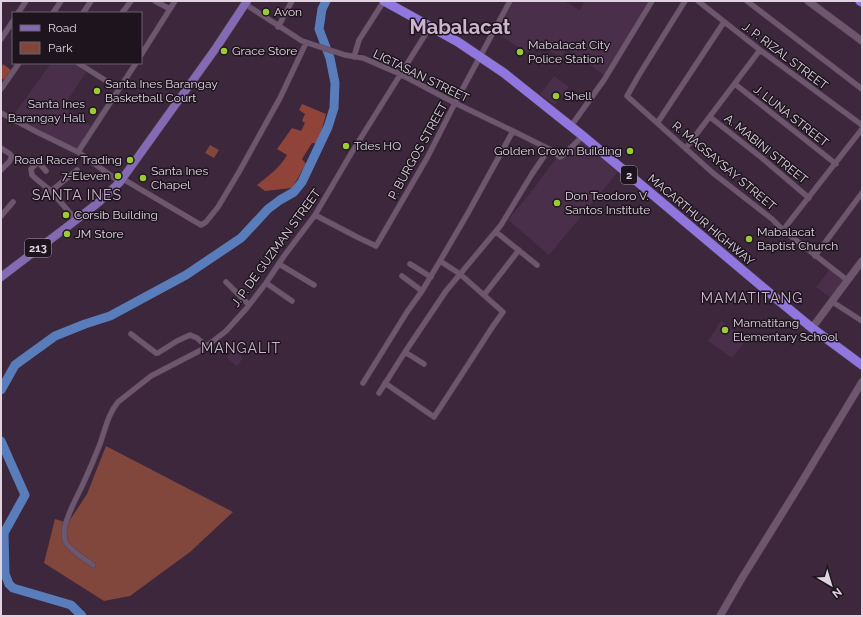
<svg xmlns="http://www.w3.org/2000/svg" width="863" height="617" viewBox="0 0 863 617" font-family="Raleway,sans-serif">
  <rect width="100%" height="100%" fill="#3c273c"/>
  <path fill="#492f4a" d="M 514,1 L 564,1 L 580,10 L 584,1 L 649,1 L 604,75 L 567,49 L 560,58 L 536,42 L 528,53 L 496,33 Z
    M 51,63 L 75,63 L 87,71 L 63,107 L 91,126 L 76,151 L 13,116 Z
    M 554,76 L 569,87 L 555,105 L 540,94 Z
    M 580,139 L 618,172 L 549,255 L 508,220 L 535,187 L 557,157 Z
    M 830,269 L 846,282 L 832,299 L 816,287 Z
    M 721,321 L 746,340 L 732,358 L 708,341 Z
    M 233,350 L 243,358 L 237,366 L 227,358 Z"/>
  <path fill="#81463c" d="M 210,145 L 219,150 L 214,158 L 205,153 Z
    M 106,446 L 233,512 L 190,552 L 130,596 L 104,601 L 44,563 L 55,519 L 68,523 L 87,494 Z"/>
  <path fill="#904439" d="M 3,64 L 11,70 L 4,80 L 1,78 L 1,68 Z
    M 302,104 L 326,114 L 318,144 L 312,143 L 302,159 L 306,164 L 292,188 L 265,191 L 257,185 C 269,175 279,169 287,155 L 277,149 L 292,128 L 301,131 L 305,123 L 302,121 L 305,114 L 299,110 Z"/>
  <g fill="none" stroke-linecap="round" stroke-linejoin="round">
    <path stroke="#597cbb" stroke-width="9" d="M 1,390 L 15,365 L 55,336 L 85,324 L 110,316 L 186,275 L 241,238 L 268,209 L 280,200 L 294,192 L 302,182 L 328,127 L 334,108 L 335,83 L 330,58 L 319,29 L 322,9 L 326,1
      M 1,441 L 25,495 L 4,533 L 5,574 L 9,584 L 13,588 L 71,605 L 82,616"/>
    <defs>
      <path id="street" d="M 155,1 L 170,9
        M 685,1 L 639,75 L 627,96 L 713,173 L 772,219 L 783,230 L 847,280
        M 698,1 L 760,50 L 862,125
        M 747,1 L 862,89
        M 245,4 L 302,41 L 345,55 L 363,58 L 400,74 L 455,103 L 513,131 L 549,149 L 560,157 L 562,156 L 583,136
        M 18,13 L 26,1
        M 53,13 L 61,1
        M 83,13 L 91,1
        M 122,13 L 131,1
        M 278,27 L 292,1
        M 1,39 L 13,21
        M 141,55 L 175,1
        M 354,57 L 359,40 L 384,1
        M 78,63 L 119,89
        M 735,84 L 836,164
        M 1,89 L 19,63
        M 1,113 L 37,132 L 78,152 L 120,182
        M 710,117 L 762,158 L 809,198
        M 658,122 L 724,22
        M 571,126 L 604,80 L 652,1
        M 1,148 L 10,154 L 12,157 L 9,162 L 1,170
        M 686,148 L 760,50
        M 78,152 L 136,63
        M 46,171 L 39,163 L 37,163 L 31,169 L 32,175 L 35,178 L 51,191 L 76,220
        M 123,179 L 201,225 L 206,222 L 218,207 L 239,172 L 280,98 L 306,43
        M 51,191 L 77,170
        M 315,215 L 357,237 L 376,246 L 427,158 L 455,103 L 510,1
        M 1,216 L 13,202
        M 783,230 L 862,129
        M 496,232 L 537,265
        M 815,256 L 862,193
        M 279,264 L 314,285
        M 410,264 L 431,277
        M 402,276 L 422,291
        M 226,282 L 249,305
        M 266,283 L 292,301
        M 484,295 L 519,250
        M 831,301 L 862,321
        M 131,334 L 156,353 L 158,353 L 177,341 L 190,335 L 197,338 L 206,346
        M 405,352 L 424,364
        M 363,383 L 407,312 L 422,291 L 440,261 L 468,213 L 513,131
        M 385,383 L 434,417 L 462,374 L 493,326 L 503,312 L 460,274 L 440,261
        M 379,393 L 405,352 L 446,291 L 501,225 L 532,174 L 549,149
        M 93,565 C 85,559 69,550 65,541 C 63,533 65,524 68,517 C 72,505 78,495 83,484 C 89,471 95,457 100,444 C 105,430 108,414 118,402 L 151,376 L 203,349 L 226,331 L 246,309 L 266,283 L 284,256 L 315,215 L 352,152 L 430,27"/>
      <path id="secondary" d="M 808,1 L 862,41
        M 812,328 L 862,261
        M 720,616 L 742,578 L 801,483 L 862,382"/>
      <path id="primary" d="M 1,277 L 76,220 L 99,202 L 120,182 L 216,48 L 247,1"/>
      <path id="highway" d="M 384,1 L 458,42 L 504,73 L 583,136 L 772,295 L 812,328 L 862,365
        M 860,1 L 862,2"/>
    </defs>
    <use href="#street" stroke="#534354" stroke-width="6"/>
    <use href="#secondary" stroke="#534354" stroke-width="8"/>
    <use href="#primary" stroke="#534354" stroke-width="9"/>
    <use href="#highway" stroke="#534354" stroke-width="10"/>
    <use href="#street" stroke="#6e576e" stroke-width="5"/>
    <use href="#secondary" stroke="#6e576e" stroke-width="7"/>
    <use href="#primary" stroke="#846ab2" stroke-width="8"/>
    <use href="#highway" stroke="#9276e0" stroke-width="9"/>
  </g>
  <g fill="#9bcb33" stroke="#1d141e" stroke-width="1.5">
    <circle cx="266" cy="12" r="4"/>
    <circle cx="224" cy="51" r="4"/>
    <circle cx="520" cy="52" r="4"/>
    <circle cx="97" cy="91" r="4"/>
    <circle cx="556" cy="96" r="4"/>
    <circle cx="93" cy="111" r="4"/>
    <circle cx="346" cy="146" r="4"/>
    <circle cx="630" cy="151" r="4"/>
    <circle cx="130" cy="160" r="4"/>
    <circle cx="118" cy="176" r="4"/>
    <circle cx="143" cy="178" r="4"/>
    <circle cx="557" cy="203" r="4"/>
    <circle cx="66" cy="215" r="4"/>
    <circle cx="67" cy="234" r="4"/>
    <circle cx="749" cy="239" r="4"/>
    <circle cx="725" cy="330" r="4"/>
  </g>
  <g text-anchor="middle" stroke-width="3" stroke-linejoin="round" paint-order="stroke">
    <g fill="#1d141e" stroke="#a69aa6" stroke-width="1">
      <rect x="621" y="166" width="16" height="18" rx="3"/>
      <rect x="25" y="239" width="26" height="18" rx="3"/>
    </g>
    <g font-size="11" font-weight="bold" fill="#e0d3e0">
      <text x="629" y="179">2</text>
      <text x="38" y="252">213</text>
    </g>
    <g font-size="12" fill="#e0d3e0" stroke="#1d141e" text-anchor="start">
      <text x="274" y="16">Avon</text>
      <text x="528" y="49">Mabalacat City<tspan x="528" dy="14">Police Station</tspan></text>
      <text x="232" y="55">Grace Store</text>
      <text x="105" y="88">Santa Ines Barangay<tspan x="105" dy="14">Basketball Court</tspan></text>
      <text x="564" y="100">Shell</text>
      <text x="85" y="108" text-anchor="end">Santa Ines<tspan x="85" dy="14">Barangay Hall</tspan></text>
      <text x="354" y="150">Tdes HQ</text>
      <text x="622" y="155" text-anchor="end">Golden Crown Building</text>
      <text x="122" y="164" text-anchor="end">Road Racer Trading</text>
      <text x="151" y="175">Santa Ines<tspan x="151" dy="14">Chapel</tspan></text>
      <text x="110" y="180" text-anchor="end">7-Eleven</text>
      <text x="565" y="200">Don Teodoro V.<tspan x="565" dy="14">Santos Institute</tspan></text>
      <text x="74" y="219">Corsib Building</text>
      <text x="757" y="236">Mabalacat<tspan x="757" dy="14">Baptist Church</tspan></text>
      <text x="75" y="238">JM Store</text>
      <text x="733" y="327">Mamatitang<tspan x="733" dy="14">Elementary School</tspan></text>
    </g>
    <g font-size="12" fill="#e0d3e0" stroke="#1d141e">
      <text transform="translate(785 56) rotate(37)" y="4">J. P. RIZAL STREET</text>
      <text transform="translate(421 76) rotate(26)" y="4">LIGTASAN STREET</text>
      <text transform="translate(791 116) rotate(38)" y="4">J. LUNA STREET</text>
      <text transform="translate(766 149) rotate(39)" y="4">A. MABINI STREET</text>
      <text transform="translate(418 151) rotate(-61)" y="4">P. BURGOS STREET</text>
      <text transform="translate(724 166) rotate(40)" y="4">R. MAGSAYSAY STREET</text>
      <text transform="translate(701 220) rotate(40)" y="4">MACARTHUR HIGHWAY</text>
      <text transform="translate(276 248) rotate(-54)" y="4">J. P. DE GUZMAN STREET</text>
    </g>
    <g font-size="14" letter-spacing="1" fill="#ceb4ce" stroke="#1d141e">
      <text x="77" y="200">SANTA INES</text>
      <text x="752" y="303">MAMATITANG</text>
      <text x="241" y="353">MANGALIT</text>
    </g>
    <g font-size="20" font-weight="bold" fill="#ceb4ce" stroke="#1d141e">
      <text x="460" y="34">Mabalacat</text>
    </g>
  </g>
  <rect width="863" height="617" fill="none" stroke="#e0d3e0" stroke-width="4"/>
  <rect x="12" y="12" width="130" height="52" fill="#1d141e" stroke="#6b606c"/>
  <rect x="20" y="25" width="20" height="6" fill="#846ab2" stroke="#6b606c"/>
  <text x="48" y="32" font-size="12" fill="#e0d3e0">Road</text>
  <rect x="20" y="42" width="20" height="12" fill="#81463c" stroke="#6b606c"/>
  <text x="48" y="52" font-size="12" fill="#e0d3e0">Park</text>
  <g transform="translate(831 585) rotate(142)" stroke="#1d141e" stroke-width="3" paint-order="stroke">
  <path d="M0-3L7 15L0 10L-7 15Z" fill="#e0d3e0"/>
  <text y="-6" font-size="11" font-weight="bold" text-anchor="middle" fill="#e0d3e0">N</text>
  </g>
</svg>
